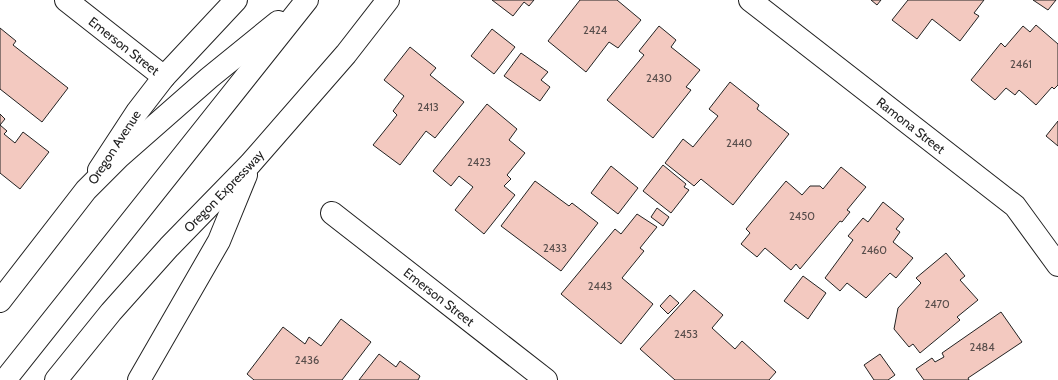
<svg xmlns="http://www.w3.org/2000/svg" width="1058" height="380" viewBox="0 0 1058 380" font-family="Cabin,sans-serif">
  <rect width="100%" height="100%" fill="#fff"/>
  <path fill="#f3c9c0" stroke="#222" d="M 492,0 L 534,0 L 529,6 L 524,2 L 513,16 Z
    M 580,0 L 617,0 L 641,20 L 618,48 L 609,42 L 586,72 L 548,41 Z
    M 871,0 L 881,0 L 877,5 Z
    M 908,0 L 984,0 L 974,13 L 979,16 L 960,41 L 932,19 L 917,39 L 892,20 Z
    M 1033,0 L 1056,0 L 1048,10 Z
    M 1036,25 L 1058,44 L 1058,85 L 1054,89 L 1052,87 L 1036,105 L 1019,90 L 1015,95 L 1006,88 L 995,100 L 971,80 L 1001,43 L 1005,47 L 1023,26 L 1030,32 Z
    M 659,26 L 676,40 L 671,47 L 700,70 L 686,87 L 691,90 L 653,138 L 607,100 L 644,55 L 639,51 Z
    M 0,28 L 16,41 L 13,45 L 68,88 L 42,122 L 0,89 Z
    M 492,29 L 515,47 L 494,74 L 471,56 Z
    M 410,47 L 436,68 L 430,75 L 464,102 L 435,138 L 426,131 L 400,165 L 373,145 L 397,115 L 393,111 L 404,96 L 384,80 Z
    M 521,53 L 548,72 L 541,80 L 550,87 L 540,101 L 504,76 Z
    M 730,82 L 759,105 L 757,109 L 789,134 L 733,205 L 701,179 L 694,186 L 665,163 L 683,139 L 693,147 L 718,116 L 709,109 Z
    M 487,104 L 517,129 L 509,140 L 525,153 L 507,175 L 511,179 L 504,186 L 515,195 L 484,234 L 455,210 L 473,187 L 459,176 L 451,186 L 433,171 Z
    M 0,114 L 5,119 L 0,125 L 7,131 L 4,134 L 15,143 L 23,132 L 49,152 L 20,189 L 0,173 Z
    M 1058,121 L 1058,146 L 1046,136 Z
    M 663,165 L 686,184 L 684,187 L 689,190 L 671,213 L 643,191 Z
    M 611,166 L 638,188 L 618,214 L 591,193 Z
    M 841,167 L 866,187 L 847,210 L 850,212 L 842,222 L 840,221 L 800,269 L 796,264 L 791,270 L 765,248 L 757,257 L 741,244 L 750,233 L 746,229 L 786,181 L 802,195 L 810,186 L 820,186 L 823,189 Z
    M 535,181 L 569,206 L 572,203 L 598,223 L 561,271 L 501,226 Z
    M 883,202 L 904,219 L 896,229 L 900,232 L 893,242 L 913,258 L 896,278 L 890,273 L 866,298 L 847,283 L 840,291 L 825,278 L 853,240 L 848,236 L 863,218 L 868,222 Z
    M 657,208 L 669,217 L 663,226 L 651,217 Z
    M 637,214 L 657,227 L 640,248 L 644,251 L 622,278 L 653,304 L 621,344 L 561,294 L 615,229 L 621,234 Z
    M 946,253 L 965,276 L 960,280 L 978,300 L 957,317 L 960,320 L 920,353 L 913,344 L 909,347 L 894,329 L 898,308 L 921,283 L 916,278 Z
    M 803,276 L 826,293 L 808,319 L 784,301 Z
    M 694,290 L 723,315 L 712,328 L 735,349 L 742,341 L 776,372 L 769,380 L 675,380 L 640,349 Z
    M 670,295 L 679,303 L 668,314 L 660,306 Z
    M 1001,312 L 1022,342 L 968,378 L 969,380 L 924,380 L 916,369 L 932,358 L 935,362 L 944,357 L 942,353 Z
    M 341,319 L 371,342 L 342,380 L 254,380 L 247,374 L 283,327 L 305,344 L 309,337 L 321,346 Z
    M 379,354 L 396,367 L 400,361 L 420,376 L 418,380 L 359,380 Z
    M 880,354 L 895,375 L 888,380 L 874,380 L 864,365 Z"/>
  <g fill="none" stroke-linecap="round" stroke-linejoin="round">
    <defs>
      <g id="street">
        <path id="s1" d="M 66,0 L 164,77"/>
        <path id="s2" d="M 750,0 L 1015,206 L 1058,265"/>
        <path d="M 99,170 L 137,112 L 164,77 L 236,0"/>
        <path id="s3" d="M 332,213 L 546,380"/>
      </g>
      <g id="primary">
        <path d="M 0,301 L 86,190 L 119,157 L 209,78 L 278,22"/>
        <path d="M 5,380 L 307,0"/>
        <path id="s4" d="M 56,380 L 111,312 L 169,247 L 250,164 L 346,54 L 388,0"/>
        <path d="M 139,380 L 219,241 L 246,175"/>
      </g>
    </defs>
    <use href="#street" stroke="#222" stroke-width="24"/>
    <use href="#primary" stroke="#222" stroke-width="24"/>
    <use href="#street" stroke="#fff" stroke-width="22"/>
    <use href="#primary" stroke="#fff" stroke-width="22"/>
  </g>
  <g text-anchor="middle" stroke-width="3" stroke-linejoin="round" paint-order="stroke">
    <g font-size="11" fill="#564c4a">
      <text x="595" y="34">2424</text>
      <text x="1021" y="68">2461</text>
      <text x="659" y="82">2430</text>
      <text x="428" y="111">2413</text>
      <text x="739" y="147">2440</text>
      <text x="479" y="166">2423</text>
      <text x="802" y="220">2450</text>
      <text x="555" y="252">2433</text>
      <text x="874" y="254">2460</text>
      <text x="600" y="290">2443</text>
      <text x="937" y="308">2470</text>
      <text x="686" y="338">2453</text>
      <text x="982" y="351">2484</text>
      <text x="307" y="364">2436</text>
    </g>
    <g font-size="13" fill="#222" stroke="#fff">
      <text dy="5" stroke="none"><textPath href="#s1" startOffset="74">Emerson Street</textPath></text>
      <text dy="5" stroke="none"><textPath href="#s2" startOffset="204">Ramona Street</textPath></text>
      <text transform="translate(114 147) rotate(-57)" y="5">Oregon Avenue</text>
      <text dy="5" stroke="none"><textPath href="#s4" startOffset="253">Oregon Expressway</textPath></text>
      <text dy="5" stroke="none"><textPath href="#s3" startOffset="136">Emerson Street</textPath></text>
    </g>
  </g>
</svg>
